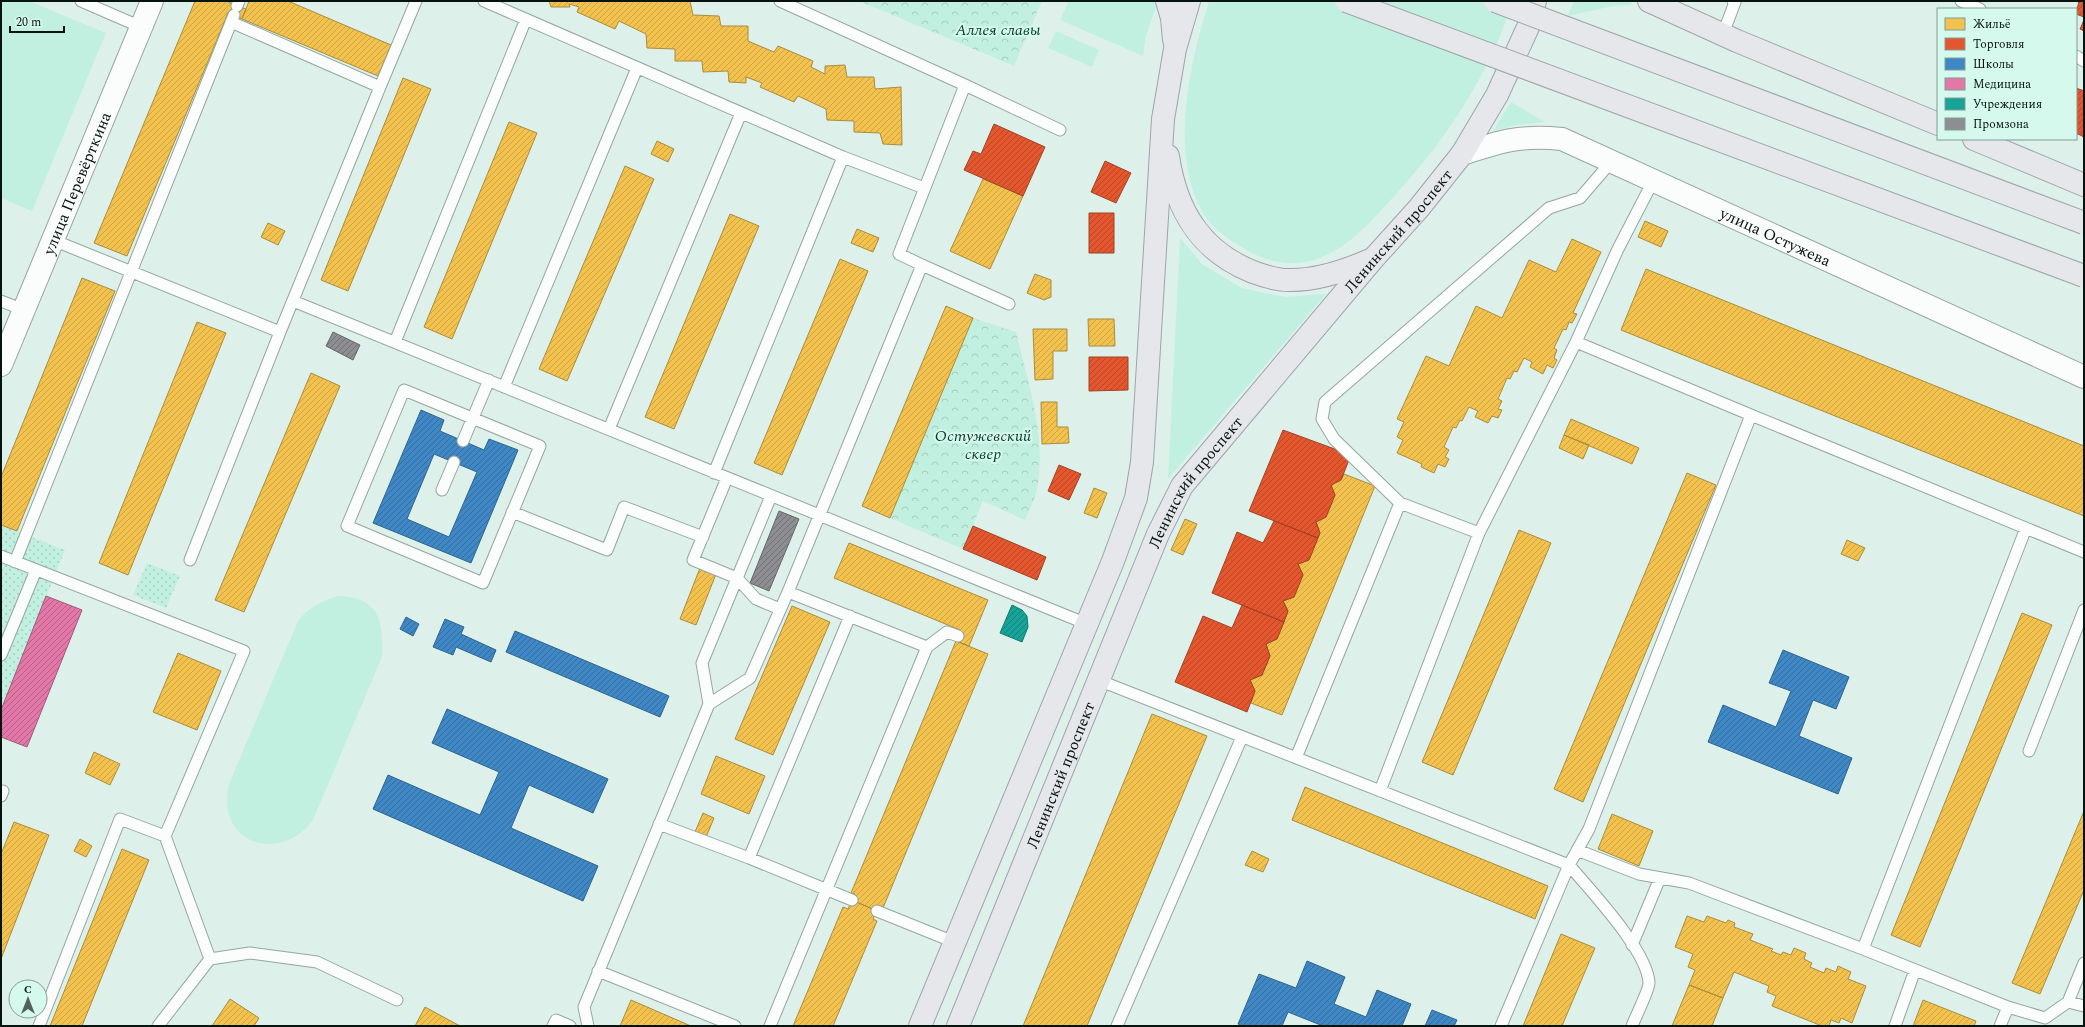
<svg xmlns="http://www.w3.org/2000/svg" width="2085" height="1027" viewBox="0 0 2085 1027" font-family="Spectral,serif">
  <defs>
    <pattern id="forest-crowns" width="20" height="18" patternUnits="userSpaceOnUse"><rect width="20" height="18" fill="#c2f0e0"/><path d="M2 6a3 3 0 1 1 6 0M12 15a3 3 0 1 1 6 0" fill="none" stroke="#a5cdbf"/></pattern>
    <pattern id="park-dots" width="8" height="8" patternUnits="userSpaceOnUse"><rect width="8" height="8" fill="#c2f0e0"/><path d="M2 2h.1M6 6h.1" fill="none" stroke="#a5cdbf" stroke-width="1.8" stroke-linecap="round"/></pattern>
    <pattern id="homes-hatch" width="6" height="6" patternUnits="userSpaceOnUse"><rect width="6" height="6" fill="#f2c14e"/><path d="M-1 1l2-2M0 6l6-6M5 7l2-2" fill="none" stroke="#cea543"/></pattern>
    <pattern id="shops-hatch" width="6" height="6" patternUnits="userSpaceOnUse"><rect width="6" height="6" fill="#e4572e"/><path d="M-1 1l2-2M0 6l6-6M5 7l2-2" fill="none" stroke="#b74726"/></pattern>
    <pattern id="schools-hatch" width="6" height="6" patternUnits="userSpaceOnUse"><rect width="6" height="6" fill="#3f88c5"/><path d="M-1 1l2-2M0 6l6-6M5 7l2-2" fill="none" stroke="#336e9e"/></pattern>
    <pattern id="health-hatch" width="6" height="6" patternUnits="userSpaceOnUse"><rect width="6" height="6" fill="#e377a8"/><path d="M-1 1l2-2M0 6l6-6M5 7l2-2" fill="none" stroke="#b66087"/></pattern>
    <pattern id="public-hatch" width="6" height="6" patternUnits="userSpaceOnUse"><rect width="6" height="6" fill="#17a398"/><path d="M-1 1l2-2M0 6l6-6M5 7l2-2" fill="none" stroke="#13847a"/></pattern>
    <pattern id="industry-hatch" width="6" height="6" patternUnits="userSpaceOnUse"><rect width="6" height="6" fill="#8d8d92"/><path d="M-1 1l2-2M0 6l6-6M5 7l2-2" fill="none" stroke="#717276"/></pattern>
  </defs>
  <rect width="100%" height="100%" fill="#ddf1ea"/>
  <path fill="#c2f0e0" d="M 1,1 L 29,1 L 106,33 L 32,211 L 1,198 Z
    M 1069,1 L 1158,1 L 1146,36 L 1143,56 L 1060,20 Z
    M 1209,1 L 1513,1 C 1489,77 1442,145 1388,203 C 1367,226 1349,246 1320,258 C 1295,268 1267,263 1245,249 C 1233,242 1216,231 1208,220 C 1166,163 1190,62 1209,1 Z
    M 1574,1 L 1628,1 L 1634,5 L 1613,6 L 1568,16 Z
    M 1056,31 L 1099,50 L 1092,67 L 1048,48 Z
    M 1511,102 L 1545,122 L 1517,125 L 1493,131 Z
    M 1180,238 L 1202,264 L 1242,288 L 1286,297 L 1326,294 L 1168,479 Z
    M 338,596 C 379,597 384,621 382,657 L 313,820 C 310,824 307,828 303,831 C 273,856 229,844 227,802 C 226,796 228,789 229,784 L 298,621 C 309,607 321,601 338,596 Z"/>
  <path fill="url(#forest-crowns)" d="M 859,1 L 1042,1 L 1014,66 Z
    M 973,318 L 1016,332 C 1028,383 1047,436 1037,489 C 1035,499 1029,511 1025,520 L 983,501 L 963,549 L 890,518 Z"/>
  <path fill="url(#park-dots)" d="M 1,525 L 65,550 L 1,710 Z
    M 147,563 L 180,576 L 166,608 L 133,595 Z"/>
  <path fill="url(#homes-hatch)" stroke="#ab8d3b" d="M 195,1 L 226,1 L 246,9 L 242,19 L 228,13 L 127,256 L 94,243 Z
    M 249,1 L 288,1 L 391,45 L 378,76 L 242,19 Z
    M 549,1 L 690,1 L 693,15 L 719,16 L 721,26 L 748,26 L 748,41 L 774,52 L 778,46 L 813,61 L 811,67 L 825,74 L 825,66 L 845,65 L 847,77 L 874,77 L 875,89 L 901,87 L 902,145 L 883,144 L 880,133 L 854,132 L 854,121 L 827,120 L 826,109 L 798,96 L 794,102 L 760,87 L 762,83 L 746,77 L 746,83 L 729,82 L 728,71 L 703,72 L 702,61 L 675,61 L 675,49 L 647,48 L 646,34 L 619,21 L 615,29 L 577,12 L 579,7 L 569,4 L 570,7 L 551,7 Z
    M 403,78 L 431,89 L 348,291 L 321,280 Z
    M 509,122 L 537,133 L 452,339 L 424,327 Z
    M 657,141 L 674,149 L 668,162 L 651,154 Z
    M 625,166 L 654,179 L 567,381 L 539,369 Z
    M 983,179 L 1023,196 L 990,269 L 950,251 Z
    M 730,214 L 759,226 L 674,429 L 645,417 Z
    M 1645,221 L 1668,231 L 1661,247 L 1638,237 Z
    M 268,223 L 285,231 L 278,245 L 261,237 Z
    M 857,229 L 879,238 L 873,252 L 851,243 Z
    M 1572,239 L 1601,252 L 1573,313 L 1577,314 L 1572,323 L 1569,322 L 1566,330 L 1563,329 L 1554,348 L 1557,350 L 1554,358 L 1557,360 L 1553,368 L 1547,365 L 1543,374 L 1530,367 L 1532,362 L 1524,358 L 1517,372 L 1514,371 L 1510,379 L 1507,378 L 1498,399 L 1502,401 L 1498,409 L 1502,410 L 1498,418 L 1492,416 L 1488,423 L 1475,417 L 1478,411 L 1469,407 L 1462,421 L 1460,420 L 1456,428 L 1453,427 L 1444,447 L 1449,450 L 1445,457 L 1449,459 L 1445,467 L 1438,464 L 1434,473 L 1421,467 L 1422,464 L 1397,453 L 1403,440 L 1397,437 L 1404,422 L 1397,419 L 1426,356 L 1449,366 L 1476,306 L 1502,318 L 1529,260 L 1556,272 Z
    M 840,259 L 868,271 L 782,475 L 754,463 Z
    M 1646,269 L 2084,446 L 2084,516 L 1621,330 Z
    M 1035,274 L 1051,280 L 1051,297 L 1044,300 L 1027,293 Z
    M 82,278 L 115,291 L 17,531 L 1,525 L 1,477 Z
    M 946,306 L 973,318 L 890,518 L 862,506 Z
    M 1088,319 L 1114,319 L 1115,346 L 1089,346 Z
    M 197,322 L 226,333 L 128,575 L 99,563 Z
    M 1033,329 L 1067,329 L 1067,351 L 1053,351 L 1053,379 L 1035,380 Z
    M 311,373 L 340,386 L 244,612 L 215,600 Z
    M 1041,402 L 1057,402 L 1057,427 L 1068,427 L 1069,443 L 1042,444 Z
    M 1571,419 L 1639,448 L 1632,464 L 1564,435 Z
    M 1564,435 L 1589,445 L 1583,459 L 1559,448 Z
    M 1687,473 L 1716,485 L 1583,802 L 1554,789 Z
    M 1344,474 L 1375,486 L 1282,715 L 1251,703 L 1255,691 L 1250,680 L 1262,675 L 1270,656 L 1266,644 L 1277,639 L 1288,611 L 1283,601 L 1294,597 L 1303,575 L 1298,564 L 1309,560 L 1320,533 L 1316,522 L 1326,517 L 1335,495 L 1331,485 L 1341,480 Z
    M 1094,488 L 1107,493 L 1097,518 L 1084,513 Z
    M 1185,519 L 1197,524 L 1183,555 L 1171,550 Z
    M 1519,530 L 1551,543 L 1453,775 L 1422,762 Z
    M 1847,540 L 1865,548 L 1858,561 L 1841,554 Z
    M 849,543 L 988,600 L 969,646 L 956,641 L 960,630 L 834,578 Z
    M 700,568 L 716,574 L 696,625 L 680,619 Z
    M 792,606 L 830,622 L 773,755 L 735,739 Z
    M 2022,613 L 2052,625 L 1920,947 L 1891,935 Z
    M 956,641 L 988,654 L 883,908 L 877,911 L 852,900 L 855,894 L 851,893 Z
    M 178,653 L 221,671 L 197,730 L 153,712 Z
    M 1152,714 L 1207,736 L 1087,1026 L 1023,1026 Z
    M 94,752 L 120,764 L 110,785 L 85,773 Z
    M 716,756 L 765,776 L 749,814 L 701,794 Z
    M 1305,787 L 1548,886 L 1535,919 L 1292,820 Z
    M 2084,811 L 2084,890 L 2040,994 L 2012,983 Z
    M 703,813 L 714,818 L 706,837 L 695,832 Z
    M 1612,814 L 1653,831 L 1639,866 L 1598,849 Z
    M 14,822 L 49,835 L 1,959 L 1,854 Z
    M 80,839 L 92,846 L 86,857 L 74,851 Z
    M 122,849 L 149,860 L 82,1026 L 50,1026 Z
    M 1252,851 L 1269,859 L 1263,872 L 1245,865 Z
    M 852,900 L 877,911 L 873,919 L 877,921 L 833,1026 L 793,1026 L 843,907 L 848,909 Z
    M 1687,916 L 1704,922 L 1707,916 L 1726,923 L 1728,920 L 1735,923 L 1734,927 L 1753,934 L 1750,940 L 1773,949 L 1771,951 L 1781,955 L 1783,952 L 1791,955 L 1794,948 L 1806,953 L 1804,959 L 1812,963 L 1810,967 L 1824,973 L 1826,968 L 1836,972 L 1838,966 L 1851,972 L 1848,979 L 1866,986 L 1852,1023 L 1841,1018 L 1839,1023 L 1831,1020 L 1829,1026 L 1822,1026 L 1772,1006 L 1776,996 L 1767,992 L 1769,986 L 1734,972 L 1723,998 L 1689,985 L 1695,970 L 1688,967 L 1693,954 L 1675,947 Z
    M 1561,934 L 1595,948 L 1562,1026 L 1523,1026 Z
    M 1689,985 L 1723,998 L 1712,1026 L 1672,1026 Z
    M 230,999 L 259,1018 L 254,1026 L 212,1026 Z
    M 631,1000 L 691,1026 L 620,1026 Z
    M 1923,1000 L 1976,1021 L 1974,1026 L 1913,1026 Z
    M 425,1007 L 460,1026 L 415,1026 Z"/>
  <path fill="url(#shops-hatch)" stroke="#a14324" d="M 2079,1 L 2084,1 L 2084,17 L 2076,14 Z
    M 2084,20 L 2084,31 L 2080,29 Z
    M 2076,88 L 2084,91 L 2084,137 L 2076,133 Z
    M 994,124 L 1045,147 L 1023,196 L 964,170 L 973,151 L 981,154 Z
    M 1105,161 L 1131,173 L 1116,203 L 1091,192 Z
    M 1089,213 L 1114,213 L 1114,253 L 1089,253 Z
    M 1089,357 L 1128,357 L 1128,390 L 1089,391 Z
    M 1283,430 L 1351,455 L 1341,480 L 1331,485 L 1335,495 L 1326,517 L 1316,522 L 1320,533 L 1318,538 L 1249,511 Z
    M 1059,465 L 1081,474 L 1069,500 L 1048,491 Z
    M 1274,521 L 1318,538 L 1309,560 L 1298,564 L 1303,575 L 1294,597 L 1283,601 L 1288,611 L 1284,622 L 1212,593 L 1237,532 L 1263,543 Z
    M 973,526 L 1046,557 L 1037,580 L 963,549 Z
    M 1242,605 L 1284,622 L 1277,639 L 1266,644 L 1270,656 L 1262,675 L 1250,680 L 1255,691 L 1247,712 L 1175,682 L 1203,616 L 1232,628 Z"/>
  <path fill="url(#schools-hatch)" stroke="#2e658e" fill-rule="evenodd" d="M 421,410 L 444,420 L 440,431 L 484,450 L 489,439 L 518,450 L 471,563 L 373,523 ZM 434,454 L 477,472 L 449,537 L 407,519 Z
    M 406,617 L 419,624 L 413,636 L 400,629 Z
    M 445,619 L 464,627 L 461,634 L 496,650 L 491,662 L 456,647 L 453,655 L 433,647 Z
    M 515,631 L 669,696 L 660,717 L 506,652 Z
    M 1783,650 L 1849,677 L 1836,709 L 1813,700 L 1799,736 L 1852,758 L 1838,794 L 1708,742 L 1723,705 L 1776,727 L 1791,691 L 1769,683 Z
    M 447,709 L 608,779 L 593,813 L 529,785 L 511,828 L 598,866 L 583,901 L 373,809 L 388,775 L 480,815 L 499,772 L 432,743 Z
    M 1307,961 L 1345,977 L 1334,1004 L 1366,1017 L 1377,990 L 1411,1004 L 1402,1026 L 1323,1026 L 1288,1012 L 1282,1026 L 1242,1026 L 1238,1024 L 1259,974 L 1296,988 Z
    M 1432,1010 L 1457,1020 L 1454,1026 L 1425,1026 Z"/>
  <path fill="url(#health-hatch)" stroke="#a1597a" d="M 46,596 L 82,610 L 27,747 L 1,737 L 1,710 Z"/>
  <path fill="url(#public-hatch)" stroke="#12786f" d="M 1012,605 L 1022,610 L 1027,616 L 1028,627 L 1022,642 L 1000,633 Z"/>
  <path fill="url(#industry-hatch)" stroke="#64686a" d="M 333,332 L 360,345 L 353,360 L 326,346 Z
    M 779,511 L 799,519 L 769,591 L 750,583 Z"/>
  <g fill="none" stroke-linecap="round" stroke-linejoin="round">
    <defs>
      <path id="service" d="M 81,1 L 141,27
        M 484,1 L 843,157 L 924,188
        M 780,1 L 965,85 L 1060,130
        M 1961,1 L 1980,9
        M 237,6 L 239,1
        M 1723,34 L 1735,2 L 1733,1
        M 2076,56 L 2084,61
        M 380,87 L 416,1
        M 1650,187 L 1618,249 L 1576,342 L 1751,415 L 2084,552
        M 53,240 L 280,332
        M 922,265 L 1009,304
        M 1,301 L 24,310
        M 293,301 L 1087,624
        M 395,342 L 526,19
        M 504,387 L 637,68
        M 404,390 L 540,446 L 483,583 L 347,526 Z
        M 609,429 L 741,113
        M 463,441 L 489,380
        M 714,473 L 843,157
        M 727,478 L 693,560 L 737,578 L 756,599 L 780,609
        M 442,490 L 454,462
        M 1400,503 L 1334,439 L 1322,419 L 1325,402 L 1549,208 L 1580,198 L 1611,162
        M 512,512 L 607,550 L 624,507 L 703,537
        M 1,556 L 244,651 L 165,836 L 210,959
        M 190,560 L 280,332 L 380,87 L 231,22
        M 15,562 L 234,15
        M 927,647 L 788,592 L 922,265 L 899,254 L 965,85
        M 1,655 L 36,570
        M 1098,680 L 1569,865 C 1590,890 1648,951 1649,983 C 1649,990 1635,1018 1632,1026
        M 709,704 L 750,678 L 788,592
        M 2029,751 L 2084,610
        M 1296,758 L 1400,503 L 1479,533
        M 1,791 L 3,791 L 1,796
        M 1380,791 L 1479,533 L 1576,342
        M 659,824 L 749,858 L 852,900
        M 1577,850 L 1639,874 L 1689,883 L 1863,949 L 2008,1007 L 2045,1018 L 2068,1002 L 2084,1006
        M 749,858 L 850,616
        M 877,911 L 954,942
        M 1632,945 L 1660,878
        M 1863,949 L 2026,528
        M 598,971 L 735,1026
        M 2068,1002 L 2084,963
        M 39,1026 L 120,819 L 165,836
        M 158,1026 L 210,959 L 250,953 L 317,962 L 397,1000
        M 553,1026 L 556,1020 L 570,1026
        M 588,1026 L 584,1007 L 709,704 L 702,663 L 771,496
        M 770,1026 L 927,647 L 947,632 L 958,636
        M 1117,1026 L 1242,737
        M 1501,1026 L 1569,865 L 1589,829 L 1751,415
        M 1895,1026 L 1915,970
        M 2000,1026 L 2008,1007"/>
      <g id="tertiary">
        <path id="s1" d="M 1462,154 C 1501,141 1520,135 1562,139 L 2084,377"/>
        <path id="s2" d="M 1,365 L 152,1"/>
      </g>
      <g id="primary">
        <path d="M 1167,1 L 1172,18 L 1174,40"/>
        <path d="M 1649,1 L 1737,41 L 1938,124"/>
        <path d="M 1974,139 L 2084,185"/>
        <path d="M 1168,156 C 1176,210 1200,251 1253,272 C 1264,276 1279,281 1291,280 C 1319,280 1345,271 1370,260"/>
        <path d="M 920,1026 L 1113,561 L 1136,498 L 1142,462 L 1163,119 L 1175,49 L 1189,1"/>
        <path id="s3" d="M 958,1026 L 1158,534 L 1182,486 L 1373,259 L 1419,208 L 1462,154 L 1497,95 L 1529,25 L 1535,1"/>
      </g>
    </defs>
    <use href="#service" stroke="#96a5a0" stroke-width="13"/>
    <use href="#tertiary" stroke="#96a5a0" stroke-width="24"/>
    <use href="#primary" stroke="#9ea4a9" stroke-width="24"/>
    <use href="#service" stroke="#fafdfc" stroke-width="11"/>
    <use href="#tertiary" stroke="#fafdfc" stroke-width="22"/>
    <use href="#primary" stroke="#e6e7ea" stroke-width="22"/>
    <defs>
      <path id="primary-bridge" d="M 1346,1 L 2084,276
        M 1495,1 L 2084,223"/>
    </defs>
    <use href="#primary-bridge" stroke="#9ea4a9" stroke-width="24" stroke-linecap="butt"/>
    <use href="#primary-bridge" stroke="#e6e7ea" stroke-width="22"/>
  </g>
  <g text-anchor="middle" stroke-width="4" stroke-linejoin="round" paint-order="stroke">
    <g font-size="16" font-style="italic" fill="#063a2d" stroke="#d5f9ec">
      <text x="998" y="35">Аллея славы</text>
      <text x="983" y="441">Остужевский<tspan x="983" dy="18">сквер</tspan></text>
    </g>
    <g font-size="16" fill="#06130e" stroke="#d5f9ec">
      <text dy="6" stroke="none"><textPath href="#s2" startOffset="197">улица Перевёрткина</textPath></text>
      <text dy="6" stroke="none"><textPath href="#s3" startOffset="919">Ленинский проспект</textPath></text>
      <text dy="6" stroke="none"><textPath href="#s1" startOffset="337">улица Остужева</textPath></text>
      <text dy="6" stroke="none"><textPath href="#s3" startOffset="595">Ленинский проспект</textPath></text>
      <text dy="6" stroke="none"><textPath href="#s3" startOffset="271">Ленинский проспект</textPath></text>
    </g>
  </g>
  <rect width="2085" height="1027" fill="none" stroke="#06130e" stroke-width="4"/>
  <rect x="1937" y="8" width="140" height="132" fill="#d5f9ec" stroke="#829d93"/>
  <rect x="1945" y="18" width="20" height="12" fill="#f2c14e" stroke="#829d93"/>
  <text x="1973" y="28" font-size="12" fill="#06130e">Жильё</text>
  <rect x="1945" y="38" width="20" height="12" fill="#e4572e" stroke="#829d93"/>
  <text x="1973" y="48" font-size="12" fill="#06130e">Торговля</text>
  <rect x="1945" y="58" width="20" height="12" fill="#3f88c5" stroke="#829d93"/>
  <text x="1973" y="68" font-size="12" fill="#06130e">Школы</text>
  <rect x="1945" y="78" width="20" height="12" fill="#e377a8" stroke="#829d93"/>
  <text x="1973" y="88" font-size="12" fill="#06130e">Медицина</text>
  <rect x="1945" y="98" width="20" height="12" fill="#17a398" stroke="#829d93"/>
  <text x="1973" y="108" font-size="12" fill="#06130e">Учреждения</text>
  <rect x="1945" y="118" width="20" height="12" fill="#8d8d92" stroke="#829d93"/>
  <text x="1973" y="128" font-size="12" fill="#06130e">Промзона</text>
  <g transform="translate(28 999)"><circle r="19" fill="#d5f9ec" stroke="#829d93"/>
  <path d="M0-3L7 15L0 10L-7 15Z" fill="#51615b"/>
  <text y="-6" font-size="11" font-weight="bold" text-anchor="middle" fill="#06130e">С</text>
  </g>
  <path d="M10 26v6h54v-6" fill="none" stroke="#06130e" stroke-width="2"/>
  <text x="16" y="26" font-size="12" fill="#06130e" stroke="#d5f9ec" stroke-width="3" paint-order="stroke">20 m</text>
</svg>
